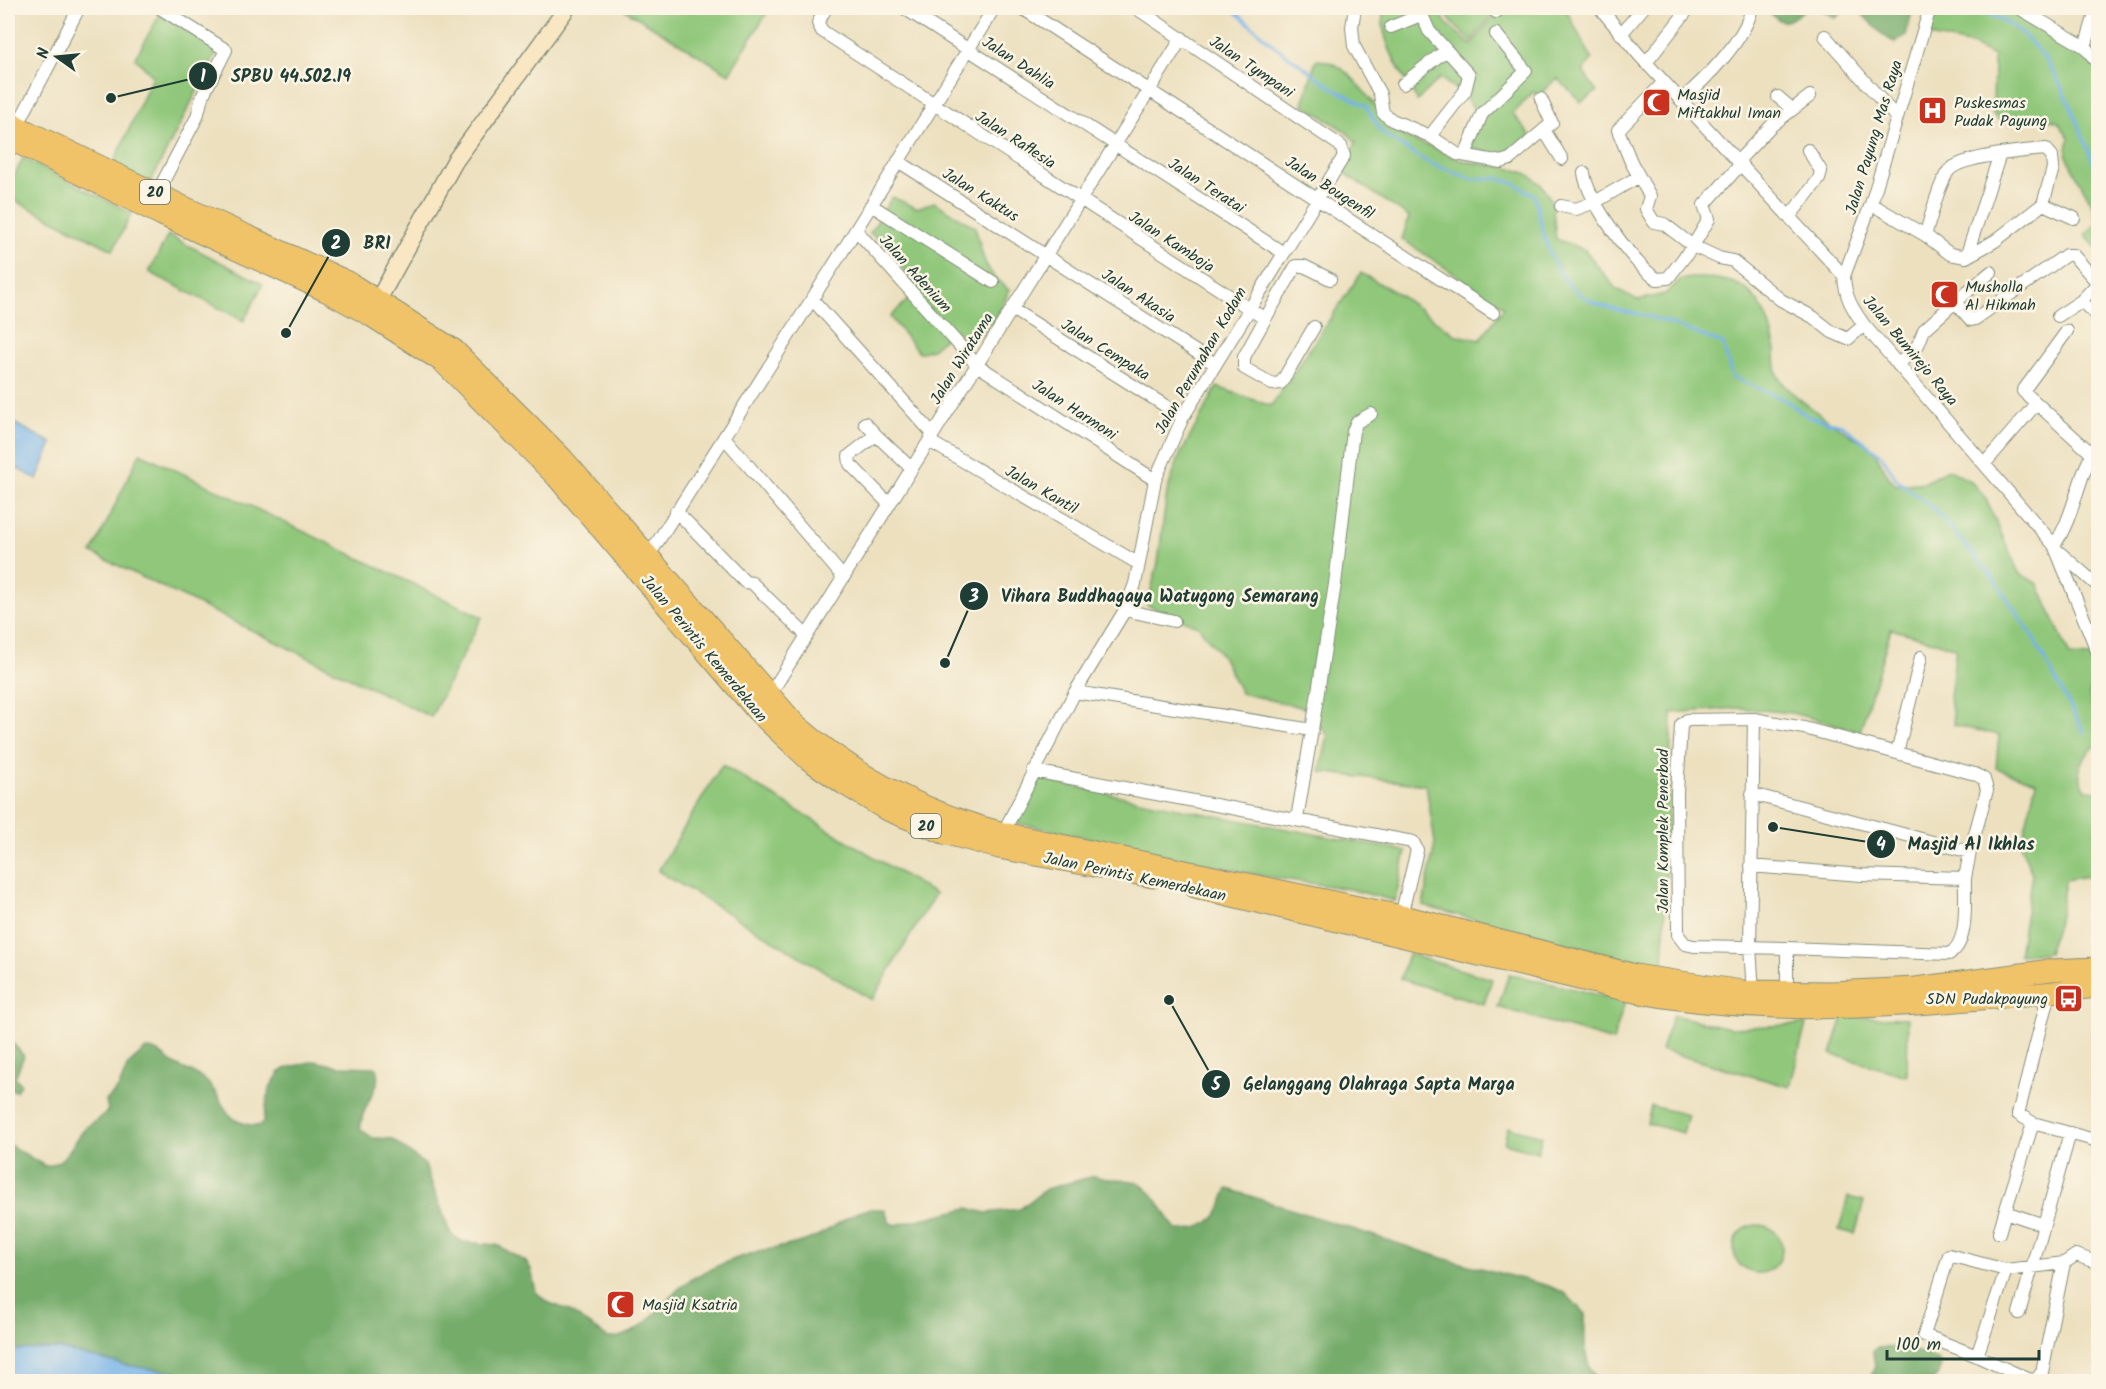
<svg xmlns="http://www.w3.org/2000/svg" width="2106" height="1389" viewBox="0 0 2106 1389" font-family="Kalam,sans-serif">
  <rect width="100%" height="100%" fill="#fcf5e5"/>
  <filter id="ink" filterUnits="userSpaceOnUse"><feTurbulence type="fractalNoise" baseFrequency=".0167" numOctaves="2"/><feDisplacementMap in="SourceGraphic" scale="12" xChannelSelector="R" yChannelSelector="G"/><feConvolveMatrix kernelMatrix="1 2 1 2 8 2 1 2 1" color-interpolation-filters="sRGB"/></filter>
  <filter id="wash" filterUnits="userSpaceOnUse"><feTurbulence type="fractalNoise" baseFrequency=".008" numOctaves="4" result="noise"/><feDisplacementMap in="SourceGraphic" scale="24" xChannelSelector="R" yChannelSelector="G"/><feGaussianBlur stdDeviation="1.35" result="paint"/><feColorMatrix in="noise" values="0 0 0 0 0 0 0 0 0 0 0 0 0 0 0 0 0 1.4 0 .05"/><feComposite in="paint" operator="in"/></filter>
  <g filter="url(#wash)">
    <rect width="100%" height="100%" fill="#ece0bf"/>
    <path fill="#90c77a" stroke="#588257" stroke-width="1.5" d="M 622,8 L 770,8 L 729,74 Z
      M 1384,8 L 1437,8 L 1446,23 L 1471,45 L 1492,19 L 1502,15 L 1508,8 L 1565,8 L 1592,59 L 1583,71 L 1597,92 L 1581,102 L 1557,78 L 1539,95 L 1533,92 L 1513,114 L 1530,135 L 1508,157 L 1465,147 L 1479,115 L 1463,95 L 1440,78 L 1417,101 C 1403,74 1377,39 1384,8 Z
      M 1441,8 L 1498,8 L 1471,41 L 1453,24 Z
      M 1937,8 L 2010,8 L 2085,51 L 2098,66 L 2098,121 L 2094,127 L 2098,134 L 2098,250 L 2085,235 L 2097,223 L 2093,206 L 2066,156 L 2069,138 L 2058,122 L 2040,117 L 2001,122 L 1993,114 L 1994,56 L 1969,44 L 1929,36 Z
      M 160,14 L 218,50 L 150,183 L 113,165 L 153,76 L 135,58 Z
      M 1316,60 C 1358,60 1374,121 1408,138 C 1417,143 1428,145 1438,149 C 1445,152 1451,157 1458,159 C 1491,170 1533,159 1550,199 C 1555,210 1554,227 1556,239 L 1585,250 L 1616,289 L 1638,300 L 1665,294 L 1681,279 C 1736,274 1762,286 1774,343 C 1776,353 1774,366 1778,375 C 1785,394 1850,436 1869,445 C 1883,460 1881,471 1896,485 L 1926,482 L 1948,469 L 1970,481 L 1984,495 L 2019,573 L 2038,584 L 2070,656 L 2090,657 L 2095,677 L 2089,695 L 2098,727 L 2098,743 C 2081,761 2072,766 2086,790 L 2098,791 L 2098,874 L 2065,880 L 2060,915 L 2048,953 L 2019,955 L 2032,874 L 2021,846 L 2036,782 L 1996,768 L 1999,735 L 1954,725 L 1950,698 L 1956,648 L 1891,629 L 1860,731 L 1792,713 L 1740,708 L 1672,713 L 1663,969 L 1423,906 L 1435,843 L 1426,785 L 1320,772 L 1328,736 L 1309,709 L 1241,693 L 1222,656 L 1198,626 L 1147,605 L 1158,563 L 1167,492 L 1179,457 L 1217,387 L 1271,406 L 1361,273 L 1395,292 L 1456,335 L 1480,340 L 1504,307 L 1402,239 L 1409,217 L 1344,173 L 1356,142 L 1345,131 L 1303,104 Z
      M 23,158 L 132,213 L 113,250 L 8,197 L 8,189 Z
      M 892,197 L 917,208 L 934,202 L 975,227 C 985,261 980,265 1009,290 C 1001,311 992,332 969,340 L 954,330 L 932,349 L 919,353 L 890,317 L 917,291 L 894,253 L 870,233 Z
      M 168,235 L 263,284 L 244,321 L 149,272 Z
      M 140,453 L 482,617 L 431,717 L 92,553 Z
      M 722,765 L 935,894 L 872,1000 L 658,871 Z
      M 1040,779 L 1201,813 L 1406,851 L 1395,901 L 1349,889 L 1263,876 L 1017,823 Z
      M 1408,954 L 1492,979 L 1484,1004 L 1400,979 Z
      M 1509,974 L 1625,1001 L 1613,1041 L 1498,1007 Z
      M 1673,1015 L 1730,1028 L 1806,1024 L 1790,1087 L 1661,1050 Z
      M 1843,1017 L 1908,1018 L 1907,1076 L 1831,1054 Z
      M 1651,1106 L 1688,1115 L 1683,1133 L 1647,1123 Z
      M 1508,1127 L 1542,1136 L 1538,1152 L 1504,1143 Z
      M 1848,1197 L 1864,1201 L 1855,1234 L 1839,1230 Z
      M1734 1249a24 24 0 1 1 48 0a24 24 0 1 1-48 0Z"/>
    <path fill="#74ac6a" stroke="#4a744f" stroke-width="1.5" d="M 1765,8 L 1807,8 C 1787,22 1784,29 1765,8 Z
      M 1819,8 L 1850,8 L 1835,18 Z
      M 1856,8 L 1913,8 L 1906,35 L 1895,43 L 1883,35 Z
      M 8,1038 L 24,1056 L 15,1077 L 21,1084 L 16,1091 L 8,1089 Z
      M 146,1049 C 158,1049 162,1056 171,1062 C 181,1069 195,1072 205,1080 C 228,1101 219,1123 259,1126 L 263,1122 L 269,1090 L 279,1073 L 287,1068 L 314,1061 L 338,1066 L 375,1067 L 378,1070 L 377,1084 L 363,1114 L 360,1129 L 373,1138 L 392,1139 L 425,1165 L 451,1235 L 463,1242 L 497,1245 L 525,1261 L 531,1269 L 536,1292 L 547,1302 L 568,1310 L 608,1338 C 646,1338 661,1299 690,1280 C 710,1268 735,1258 757,1252 C 778,1247 800,1245 819,1235 C 839,1225 861,1203 885,1210 L 890,1223 L 895,1225 L 968,1208 L 986,1213 L 1020,1209 L 1046,1189 L 1094,1176 C 1107,1181 1126,1178 1136,1182 C 1154,1190 1166,1215 1176,1230 C 1193,1231 1214,1225 1221,1207 C 1223,1200 1224,1196 1228,1189 L 1446,1259 L 1549,1286 L 1566,1294 L 1585,1314 C 1585,1335 1581,1366 1600,1381 L 206,1381 L 180,1373 L 125,1365 L 59,1349 L 8,1350 L 8,1144 L 45,1166 C 67,1165 73,1140 86,1128 C 93,1121 103,1118 108,1110 L 106,1101 L 119,1087 L 128,1065 Z
      M 1876,1348 C 1892,1346 1932,1350 1941,1365 L 1938,1375 L 1932,1381 L 1905,1379 L 1898,1381 L 1869,1381 L 1875,1366 L 1873,1352 Z"/>
    <path fill="#77b4e9" stroke="#4b788e" stroke-width="1.5" d="M 8,420 L 52,443 L 37,479 L 8,464 Z
      M 59,1349 L 125,1365 L 180,1373 L 206,1381 L 8,1381 L 8,1350 Z"/>
    <g fill="none" stroke-linecap="round" stroke-linejoin="round">
      <path stroke="#77b4e9" stroke-width="3" d="M 1231,8 L 1276,47 L 1333,88 L 1366,106 L 1382,133 L 1412,153 L 1429,163 L 1473,179 L 1495,178 L 1514,183 L 1535,196 C 1541,231 1552,277 1584,297 C 1604,310 1628,311 1650,317 C 1675,324 1699,335 1723,344 L 1732,377 L 1785,400 L 1809,417 L 1842,425 L 1882,456 L 1897,480 L 1933,508 L 1992,576 L 2031,634 L 2084,732
        M 1974,8 C 1986,14 2001,18 2012,26 C 2061,61 2075,122 2098,173"/>
    </g>
  </g>
  <g filter="url(#ink)">
    <g fill="none" stroke-linecap="round" stroke-linejoin="round">
      <defs>
        <path id="street" d="M 826,8 L 818,23 L 822,31 L 1265,319 L 1244,357 L 1244,368 L 1272,384 L 1281,383 L 1314,327
          M 904,8 L 1282,252
          M 1022,8 L 1493,313
          M 1355,8 L 1352,27 L 1354,46 L 1380,94 L 1383,113 L 1392,120 L 1430,136 L 1457,154 L 1501,162 L 1510,159 L 1552,123 L 1541,99
          M 1419,8 L 1429,31 L 1469,75 L 1465,91 L 1430,136
          M 1600,8 L 1639,55 L 1844,276 C 1845,297 1852,308 1864,325 L 2054,545 L 2098,653
          M 2019,8 L 2085,47 L 2098,63
          M 1496,12 L 1500,8
          M 1391,27 L 1421,15
          M 1621,34 L 1643,8
          M 1825,36 L 1896,117
          M 2085,47 L 2097,8
          M 1646,63 L 1689,8
          M 1664,82 L 1618,130 L 1631,162 L 1650,196 L 1646,209 L 1654,222 L 1664,224 L 1693,246 L 1709,219 L 1704,205 L 1741,164
          M 1403,84 L 1445,51
          M 1778,97 L 1792,109
          M 1681,100 C 1706,79 1745,40 1752,8
          M 15,130 L 79,8
          M 1544,130 L 1562,159
          M 1465,155 L 1482,114 L 1526,71 L 1496,34
          M 898,161 L 1215,364
          M 1738,161 L 1771,126 L 1810,96
          M 1584,173 C 1588,201 1633,264 1657,279 L 1668,278 L 1693,246 L 1719,258 L 1733,261 L 1781,300 L 1813,317 L 1832,332 L 1848,339 L 1864,325
          M 157,193 L 197,117 L 202,97 L 226,50 L 160,8
          M 1871,204 L 1925,235 L 1950,254 L 1966,257 L 1995,241 L 2043,204 L 2074,218
          M 871,205 L 993,282
          M 1561,206 L 1576,209 L 1595,202 L 1638,177
          M 1790,216 L 1819,179 L 1821,171 L 1808,150
          M 856,230 L 977,365 L 1155,480
          M 1925,235 C 1932,216 1936,191 1947,173 C 1956,156 2026,151 2046,149 L 2052,156 L 2053,168 L 2043,204
          M 1966,257 L 2000,154
          M 1844,276 L 1871,204 L 1930,8
          M 812,299 L 933,434
          M 2081,301 L 2098,317
          M 1955,302 L 1991,272
          M 1012,309 L 1183,417
          M 1265,319 L 1296,266 L 1304,266 L 1330,279
          M 2067,331 L 2023,391 L 2091,453
          M 1898,365 L 1918,345 L 1924,330 L 1955,302 L 1971,320 L 1975,319 L 2066,255 L 2073,255 L 2098,283 L 2081,301 L 2058,316
          M 865,423 L 876,435
          M 724,437 L 843,577
          M 929,441 L 1139,564
          M 1986,462 L 2036,404
          M 888,503 L 850,464 L 849,456 L 876,435 L 911,468
          M 676,511 L 745,582 L 752,583 L 807,636
          M 2054,545 C 2075,518 2080,464 2098,447
          M 2059,552 L 2098,586
          M 646,560 L 842,252 L 994,8
          M 1125,610 L 1174,621
          M 1075,692 L 1312,730 L 1297,819
          M 769,696 L 1182,38
          M 1754,719 L 1687,720 L 1681,725 L 1677,792 L 1678,935 L 1685,944 L 1694,946 L 1787,948 L 1787,992
          M 1312,730 L 1335,584 L 1353,431 L 1357,422 L 1371,414
          M 1033,771 L 1413,842 L 1417,850 L 1401,916
          M 1752,794 L 1970,852 L 1987,790 L 1984,779 L 1975,774 L 1897,753
          M 1003,833 L 1075,692 L 1125,610 L 1135,584 L 1155,480 L 1183,417 L 1344,156 L 1341,146 L 1136,8
          M 1751,866 L 1861,875 L 1965,878 L 1970,852
          M 1787,948 L 1949,954 C 1970,943 1964,899 1965,878
          M 2050,989 L 2018,1114 L 2033,1123 L 2098,1141
          M 1753,992 L 1750,947 L 1754,719 L 1804,728 L 1897,753 L 1921,657
          M 2033,1123 L 2005,1212 L 2044,1225
          M 1999,1233 L 2005,1212
          M 2006,1270 L 1977,1356 L 1924,1335 L 1949,1255 L 2006,1270 L 2064,1263 L 2076,1255 L 2098,1263
          M 2019,1313 L 2070,1133
          M 1977,1356 L 2030,1380 L 2037,1379 L 2042,1372 L 2064,1263"/>
        <path id="secondary" d="M 372,311 L 455,161 L 567,8"/>
        <path id="highway" d="M 8,122 L 182,206 L 348,282 L 454,350 L 562,458 L 795,724 C 856,777 925,813 1003,833 L 1411,918 L 1635,975 L 1742,991 L 1831,992 L 1916,988 L 2051,970 L 2098,968
          M 8,138 L 162,215 L 326,291 L 370,315 L 443,362 L 556,476 L 757,711 L 808,759 L 844,784 L 885,809 L 944,833 L 999,848 L 1153,877
          M 1195,887 L 1625,990 C 1780,1022 1942,1004 2098,987"/>
      </defs>
      <use href="#street" stroke="#868e7a" stroke-width="14"/>
      <use href="#secondary" stroke="#868e7a" stroke-width="19"/>
      <use href="#highway" stroke="#868e7a" stroke-width="23"/>
      <use href="#street" stroke="#fff" stroke-width="12"/>
      <use href="#secondary" stroke="#f9e7c3" stroke-width="16"/>
      <use href="#highway" stroke="#f0c369" stroke-width="21"/>
    </g>
  </g>
  <defs>
    <symbol id="mosque-square" viewBox="-11 -11 22 22"><rect x="-9" y="-9" width="18" height="18" rx="4" fill="#c8321e" stroke="#fcf5e5"/><path d="M3.5-4.9A6 6 0 1 0 3.5 4.9A5 5 0 1 1 3.5-4.9Z" fill="#fff"/></symbol>
    <symbol id="hospital-square" viewBox="-11 -11 22 22"><rect x="-9" y="-9" width="18" height="18" rx="4" fill="#c8321e" stroke="#fcf5e5"/><path d="M-5-5h3v3.5h4V-5h3V5h-3V1.5h-4V5h-3Z" fill="#fff"/></symbol>
    <symbol id="bus-square" viewBox="-11 -11 22 22"><rect x="-9" y="-9" width="18" height="18" rx="4" fill="#c8321e" stroke="#fcf5e5"/><path d="M-5-6H5V4H4V6H2V4H-2V6H-4V4H-5ZM-3.5-4V0h7V-4ZM-3.5 1.2v1.5H-2V1.2ZM2 1.2v1.5H3.5V1.2Z" fill="#fff"/></symbol>
  </defs>
  <g fill-rule="evenodd">
    <use href="#mosque-square" x="1640" y="86" width="33" height="33"/>
    <use href="#hospital-square" x="1916" y="94" width="33" height="33"/>
    <use href="#mosque-square" x="1928" y="278" width="33" height="33"/>
    <use href="#bus-square" x="2052" y="982" width="33" height="33"/>
    <use href="#mosque-square" x="604" y="1288" width="33" height="33"/>
  </g>
  <g text-anchor="middle" stroke-width="5" stroke-linejoin="round" paint-order="stroke">
    <g fill="#fcf5e5" stroke="#617469" stroke-width="1.5">
      <rect x="140" y="180" width="30" height="24" rx="4.5"/>
      <rect x="911" y="814" width="30" height="24" rx="4.5"/>
    </g>
    <g font-size="15" font-weight="bold" fill="#1f3d34">
      <text x="155" y="197">20</text>
      <text x="926" y="831">20</text>
    </g>
    <g font-size="16" fill="#1f3d34" stroke="#fcf5e5">
      <text transform="translate(1019 62) rotate(33)" y="6">Jalan Dahlia</text>
      <text transform="translate(1252 66) rotate(34)" y="6">Jalan Tympani</text>
      <text transform="translate(1873 137) rotate(-73)" y="6">Jalan Payung Mas Raya</text>
      <text transform="translate(1016 139) rotate(33)" y="6">Jalan Raflesia</text>
      <text transform="translate(1207 185) rotate(33)" y="6">Jalan Teratai</text>
      <text transform="translate(1330 187) rotate(33)" y="6">Jalan Bougenfil</text>
      <text transform="translate(981 194) rotate(32)" y="6">Jalan Kaktus</text>
      <text transform="translate(1172 241) rotate(33)" y="6">Jalan Kamboja</text>
      <text transform="translate(916 273) rotate(48)" y="6">Jalan Adenium</text>
      <text transform="translate(1139 295) rotate(33)" y="6">Jalan Akasia</text>
      <text transform="translate(1106 349) rotate(32)" y="6">Jalan Cempaka</text>
      <text transform="translate(1911 350) rotate(50)" y="6">Jalan Bumirejo Raya</text>
      <text transform="translate(961 358) rotate(-58)" y="6">Jalan Wiratama</text>
      <text transform="translate(1200 360) rotate(-60)" y="6">Jalan Perumahan Kodam</text>
      <text transform="translate(1075 409) rotate(33)" y="6">Jalan Harmoni</text>
      <text transform="translate(1042 489) rotate(30)" y="6">Jalan Kantil</text>
      <text transform="translate(705 648) rotate(50)" y="6">Jalan Perintis Kemerdekaan</text>
      <text transform="translate(1662 831) rotate(-90)" y="6">Jalan Komplek Penerbad</text>
      <text transform="translate(1135 876) rotate(12)" y="6">Jalan Perintis Kemerdekaan</text>
    </g>
    <g font-size="16" fill="#1f3d34" stroke="#fcf5e5" text-anchor="start">
      <text x="1677" y="100">Masjid<tspan x="1677" dy="18">Miftakhul Iman</tspan></text>
      <text x="1954" y="108">Puskesmas<tspan x="1954" dy="18">Pudak Payung</tspan></text>
      <text x="1965" y="292">Musholla<tspan x="1965" dy="18">Al Hikmah</tspan></text>
      <text x="2048" y="1004" text-anchor="end">SDN Pudakpayung</text>
      <text x="642" y="1310">Masjid Ksatria</text>
    </g>
  </g>
  <path fill="none" stroke="#1f3d34" stroke-width="2" d="M111 98L203 76M286 333L336 243M945 663L974 596M1773 827L1881 844M1169 1000L1216 1084"/>
  <g fill="#1f3d34" stroke="#fcf5e5" stroke-width="2">
    <circle cx="111" cy="98" r="6"/>
    <circle cx="286" cy="333" r="6"/>
    <circle cx="945" cy="663" r="6"/>
    <circle cx="1773" cy="827" r="6"/>
    <circle cx="1169" cy="1000" r="6"/>
    <circle cx="203" cy="76" r="15"/>
    <circle cx="336" cy="243" r="15"/>
    <circle cx="974" cy="596" r="15"/>
    <circle cx="1881" cy="844" r="15"/>
    <circle cx="1216" cy="1084" r="15"/>
  </g>
  <g font-size="18" text-anchor="middle" font-weight="bold" fill="#fff">
    <text x="203" y="82">1</text>
    <text x="336" y="249">2</text>
    <text x="974" y="602">3</text>
    <text x="1881" y="850">4</text>
    <text x="1216" y="1090">5</text>
  </g>
  <g font-size="18" text-anchor="middle" font-weight="bold" fill="#1f3d34" stroke="#fcf5e5" stroke-width="5" stroke-linejoin="round" paint-order="stroke">
    <text x="291" y="82">SPBU 44.502.19</text>
    <text x="377" y="249">BRI</text>
    <text x="1160" y="602">Vihara Buddhagaya Watugong Semarang</text>
    <text x="1971" y="850">Masjid Al Ikhlas</text>
    <text x="1379" y="1090">Gelanggang Olahraga Sapta Marga</text>
  </g>
  <rect width="2106" height="1389" fill="none" stroke="#fcf5e5" stroke-width="30"/>
  <g transform="translate(57 57) rotate(285)" stroke="#fcf5e5" stroke-width="4.5" paint-order="stroke">
  <path d="M0-4.5L10 22L0 15L-10 22Z" fill="#1f3d34"/>
  <text y="-9" font-size="16" font-weight="bold" text-anchor="middle" fill="#1f3d34">N</text>
  </g>
  <path d="M1887 1350v9h152v-9" fill="none" stroke="#1f3d34" stroke-width="3"/>
  <text x="1896" y="1350" font-size="18" fill="#1f3d34" stroke="#fcf5e5" stroke-width="4.5" paint-order="stroke">100 m</text>
</svg>
